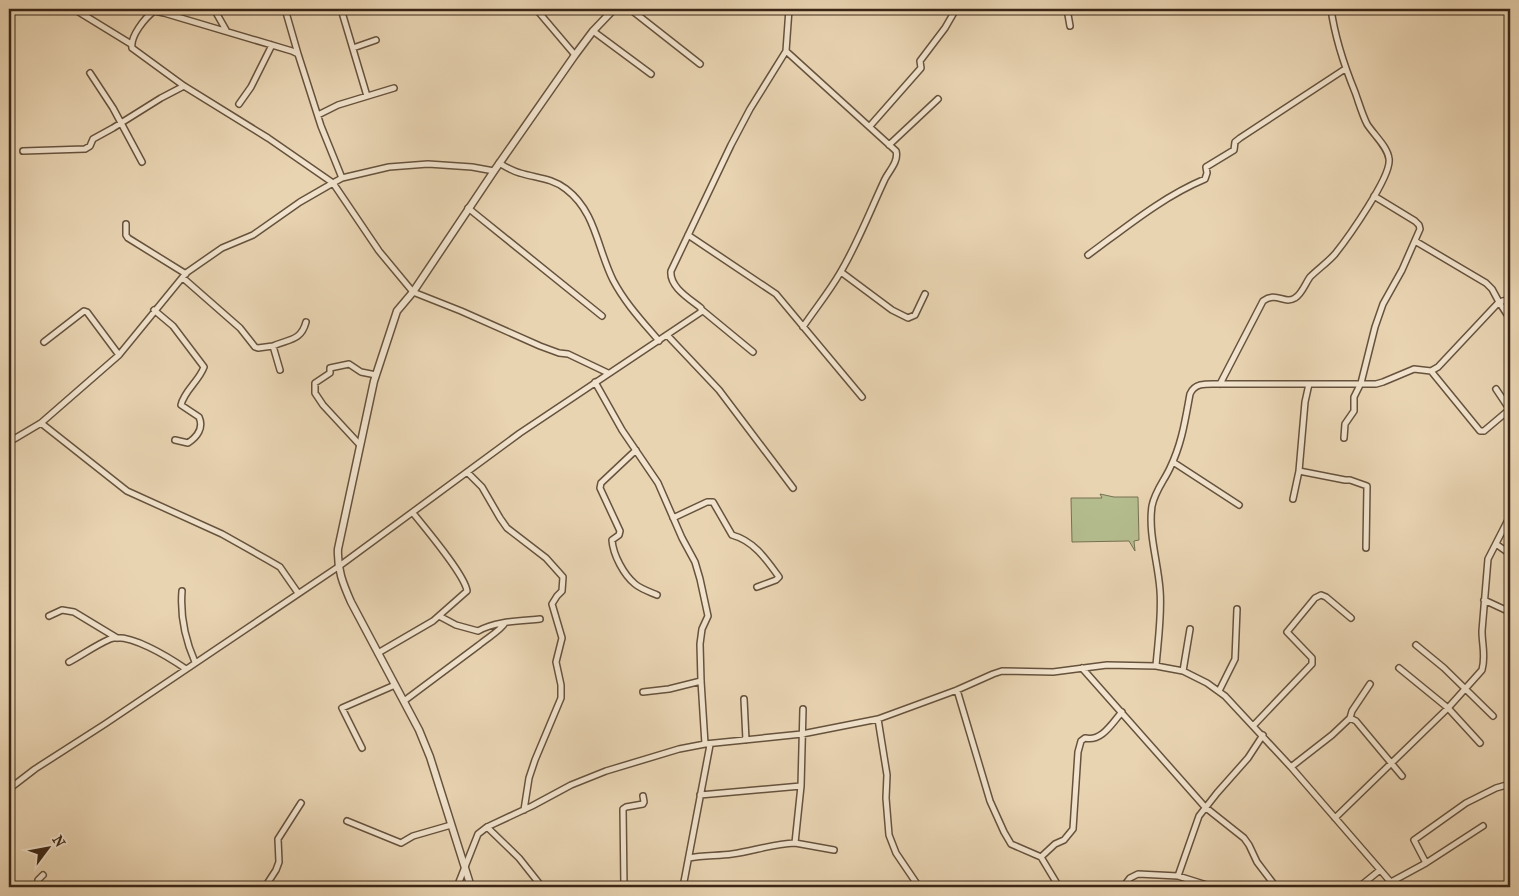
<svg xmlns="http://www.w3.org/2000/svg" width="1519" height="896" viewBox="0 0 1519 896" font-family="'IM FELL French Canon',serif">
  <rect width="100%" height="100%" fill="#e9d4b2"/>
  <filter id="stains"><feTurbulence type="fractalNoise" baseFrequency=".004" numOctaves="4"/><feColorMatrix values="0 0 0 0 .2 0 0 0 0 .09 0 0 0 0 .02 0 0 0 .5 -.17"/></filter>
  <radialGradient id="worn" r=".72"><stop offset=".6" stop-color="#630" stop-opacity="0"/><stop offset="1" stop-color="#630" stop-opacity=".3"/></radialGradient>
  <path fill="#b4bd8e" stroke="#777252" d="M 1100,494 L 1114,497 L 1138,497 L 1139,540 L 1134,541 L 1135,551 L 1129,541 L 1072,542 L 1071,498 L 1102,498 Z"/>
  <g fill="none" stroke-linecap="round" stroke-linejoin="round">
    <defs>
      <path id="minor" d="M 74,9 L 131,44
        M 214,9 L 226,30
        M 285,9 L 298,54
        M 341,9 L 367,96
        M 536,9 L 575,55
        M 630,9 L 700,64
        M 1067,9 L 1070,26
        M 593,31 L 651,74
        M 353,48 L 376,40
        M 786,51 L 896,151 C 899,161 889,171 885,179 C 870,211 858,243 840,273 C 829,292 815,309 803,327
        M 90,73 L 113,108 L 142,162
        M 239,104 L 251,87 L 272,45
        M 318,115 L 338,105 L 394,88
        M 870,126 L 921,68 L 920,61 L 945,28 L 956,9
        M 889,145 L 938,99
        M 23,151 L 85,149 L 90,146 L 93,139 L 113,128 L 161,98 L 184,86
        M 499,163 C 506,167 512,171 520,173 C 536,178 552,178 566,189 C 596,212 597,248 613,280 C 625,303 642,321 659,341
        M 342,178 L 321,126 L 298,54 L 292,51 L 164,13 L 154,11 C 145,18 130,36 132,48 L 184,86 L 268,138 L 333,183 L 379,251 L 413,292 L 461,311 L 540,346 L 559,353 L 568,354 L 608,373
        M 468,208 L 602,316
        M 126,224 L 126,235 L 128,238 L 186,274
        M 688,235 L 776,294 L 862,397
        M 1415,241 L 1486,283 L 1492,289 L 1499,302 L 1510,299
        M 1088,255 C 1125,228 1162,197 1205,179 L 1207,173 L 1206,167 L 1234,150 L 1235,142 L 1240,138 L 1345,69
        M 841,272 L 892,310 L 908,318 L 915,315 L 925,294
        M 183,278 L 240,328 L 255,347 L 258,348 L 273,346 L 280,370
        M 154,310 L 173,326 L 204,367 C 199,381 184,391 181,405 L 199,417 C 204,428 197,437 188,443 L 175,440
        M 702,310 L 753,352
        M 1507,313 L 1510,303
        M 667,335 L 719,390 L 793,488
        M 44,342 L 84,311 L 87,312 L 119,355
        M 273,346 C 289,339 301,341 306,322
        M 1431,371 L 1480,431 L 1484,431 L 1510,409
        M 595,382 L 622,430 L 658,483 L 682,538 L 695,562 L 700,579 L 708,616 L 702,629 L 700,644 L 701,681 L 705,744
        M 1220,384 L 1263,301 C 1277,291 1284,305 1295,298 C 1302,294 1305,284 1310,277 C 1318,269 1328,262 1335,254 C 1347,239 1392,176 1389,159 C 1388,147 1374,135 1367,124 C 1362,114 1359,103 1355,92 C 1344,65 1335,38 1331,9
        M 1496,389 L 1510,410
        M 41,423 L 127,491 L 222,534 L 268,560 L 280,567 L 298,593
        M 1344,438 L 1345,424 L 1354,411 L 1354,397 L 1361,383 L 1375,327 L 1383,304 L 1402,270 L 1420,229 L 1419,225 L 1415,221 L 1374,196
        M 9,442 L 41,423 L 119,355 L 186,273 L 222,248 L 253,235 L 300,202 L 333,183 L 342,178 L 389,167 L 428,164 L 472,167 L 494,171
        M 360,445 L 323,405 L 315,393 L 315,383 L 330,373 L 330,368 L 349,364 L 361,372 L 376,375
        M 636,450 L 601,483 L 600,488 L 620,531 L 619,535 L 612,540 C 613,555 624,575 635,584 C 641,589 650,592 657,595
        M 1173,462 L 1239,505
        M 1299,471 L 1305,402 L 1309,384
        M 467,472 L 482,487 L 500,518 L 507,528 L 546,558 L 563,577 L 562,591 L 557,596 L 552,604 L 562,638 L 556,662 L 561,685 L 561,698 L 535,760 L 529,778 L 524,810
        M 1293,499 L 1299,471 L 1345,480 L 1350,480 L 1367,486 L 1366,548
        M 673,518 L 707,502 L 713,502 L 732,535 C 754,541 766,559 779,577 L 776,580 L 757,587
        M 1496,544 L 1510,554
        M 182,591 C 180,616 185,639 195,662
        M 1484,600 L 1510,612
        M 49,616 L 62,610 L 74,612 L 117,638
        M 439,616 L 456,625 L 478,631 C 496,621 519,621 540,619
        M 1416,645 L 1444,668 L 1493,716
        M 378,653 L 433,621 L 467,591 C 465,575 425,528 413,513
        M 69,662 C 82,655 96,645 110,639 C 129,632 170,658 186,669
        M 1156,666 C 1158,641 1162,615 1160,590 C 1158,562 1148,533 1152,506 C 1155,491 1164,481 1170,468 C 1182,443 1185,421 1190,394 C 1195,382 1208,384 1220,384 L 1376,384 L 1383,382 L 1414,369 L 1431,371 L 1438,367 L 1499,302 L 1510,319
        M 1082,668 L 1205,807 L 1244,838 L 1249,845 L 1257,862 L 1276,887
        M 1399,668 L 1448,708 L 1480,743
        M 1183,671 L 1190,629
        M 957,690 L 990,801 L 1004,832 L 1011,844 L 1041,857 L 1059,887
        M 1219,691 L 1235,659 L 1237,609
        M 643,692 L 669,689 L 701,681
        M 744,699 L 746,740
        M 404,701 L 479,645 C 487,638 500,631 505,623
        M 1350,718 L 1352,711 L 1370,684
        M 878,719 L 887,775 L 886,798 L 889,835 L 896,853 L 919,887
        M 1254,725 L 1312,664 L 1312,658 L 1287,632 L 1315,598 L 1321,595 L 1326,597 L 1351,618
        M 362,748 L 342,708 L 395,685
        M 1291,767 L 1332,735 L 1350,718 L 1356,721 L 1402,776
        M 9,789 L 35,769 L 105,724 L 338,567 L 520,433 L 701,312 L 701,308 C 690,299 669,287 671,271 L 731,145 L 750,109 L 786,51 L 789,9
        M 700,795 L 801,786
        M 1335,818 L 1448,708 L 1482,670 C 1486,656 1482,645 1482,631 L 1488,559 L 1510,516
        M 347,821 L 401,843 L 413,836 L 451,825
        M 487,827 L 519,858 L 542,887
        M 795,843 L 834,850
        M 1041,857 L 1055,844 L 1064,840 L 1073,829 L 1078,752 L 1081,741 L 1085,738 C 1102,742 1112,723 1122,712
        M 689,858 C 703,855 718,856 732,854 C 754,851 772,844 795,843 L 801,786 L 803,709
        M 1426,863 L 1414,840 L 1466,803 L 1496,788 L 1510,784
        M 1178,876 L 1199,816 L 1217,793 L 1248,758 L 1263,735
        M 1391,882 L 1426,863 L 1483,826
        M 37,887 L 38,880 L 43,875
        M 265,887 L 276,870 L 279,862 L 278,839 L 301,803
        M 457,887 L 478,834 L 487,827 L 532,806 L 571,785 L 606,771 L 679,749 L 705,744 L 802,734 L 878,719 L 957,690 L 993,674 L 1002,671 L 1053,672 L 1107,665 L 1156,666 L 1183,671 L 1207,683 L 1225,696 L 1291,767 L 1395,887
        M 624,887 L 623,809 L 626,807 L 643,804 L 644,802 L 643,796
        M 683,887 L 710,745
        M 1123,887 L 1130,878 L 1138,874 L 1178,876 L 1213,887
        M 1359,887 L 1380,870"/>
      <path id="tertiary" d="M 471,887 L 430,757 L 419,730 L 351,602 C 343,584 337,569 338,549 L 374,381 L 397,311 L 413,292 L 494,171 L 575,55 L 593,31 L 614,9"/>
    </defs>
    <use href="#minor" stroke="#66523d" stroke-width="8"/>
    <use href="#tertiary" stroke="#66523d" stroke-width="9"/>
    <use href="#minor" stroke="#f1e3cd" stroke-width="5"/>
    <use href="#tertiary" stroke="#f1e3cd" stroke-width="6"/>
  </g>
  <rect width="1519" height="896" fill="none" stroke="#e9d4b2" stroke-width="30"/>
  <rect x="10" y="10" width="1499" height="876" fill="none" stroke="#3a2616" stroke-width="2.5"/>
  <rect x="15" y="15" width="1489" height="866" fill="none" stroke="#3a2616"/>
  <g transform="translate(48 848) rotate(58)" stroke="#f1e3cd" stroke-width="4" paint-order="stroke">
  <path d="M0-4L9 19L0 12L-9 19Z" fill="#3a2616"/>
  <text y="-8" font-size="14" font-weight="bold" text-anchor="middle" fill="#3a2616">N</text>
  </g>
  <rect width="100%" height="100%" filter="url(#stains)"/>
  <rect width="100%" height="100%" fill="url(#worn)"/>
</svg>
